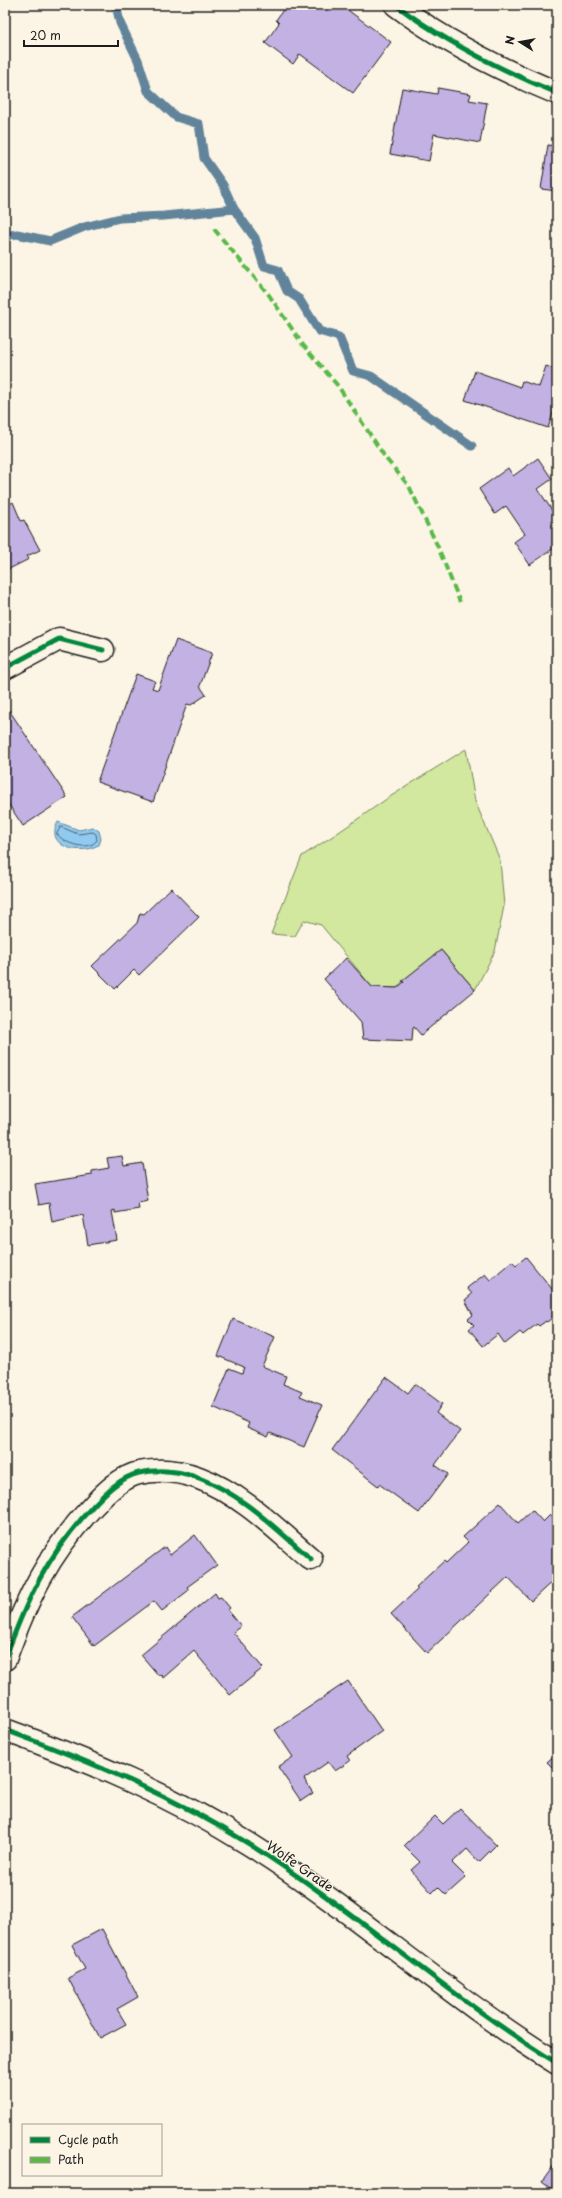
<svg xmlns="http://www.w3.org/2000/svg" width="562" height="2198" viewBox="0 0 562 2198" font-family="'Playpen Sans',sans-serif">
  <rect width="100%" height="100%" fill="#fcf5e5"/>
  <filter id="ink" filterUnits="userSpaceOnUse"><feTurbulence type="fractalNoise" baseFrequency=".025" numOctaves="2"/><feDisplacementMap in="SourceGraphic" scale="8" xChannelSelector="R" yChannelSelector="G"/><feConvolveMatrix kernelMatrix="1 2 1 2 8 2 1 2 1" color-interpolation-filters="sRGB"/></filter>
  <g filter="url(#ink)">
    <path fill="#d1e89e" stroke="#76825d" d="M 466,749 L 475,801 L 500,860 L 504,906 L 495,951 L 475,990 L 441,950 L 403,981 L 397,988 L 372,987 L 321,925 L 304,920 L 295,936 L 271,934 L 302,856 L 336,834 L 388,798 Z"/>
    <path fill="#91caf0" stroke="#62849b" d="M 58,822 L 79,830 L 93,827 L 99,831 L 101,839 L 99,845 C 95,846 91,849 87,849 C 70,852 46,843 58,822 Z"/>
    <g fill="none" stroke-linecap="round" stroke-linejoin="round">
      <path stroke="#4b6271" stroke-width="1" d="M 61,827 L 78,834 L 93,832 L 96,834 L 97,840 C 89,852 64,844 57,834 Z"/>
      <path stroke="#62849b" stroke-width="9" d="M 116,5 L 120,23 L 138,60 L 148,91 L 176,117 L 199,124 L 204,158 L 223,185 L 234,209 L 255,238 L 264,266 L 278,270 L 287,291 L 299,299 L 319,331 L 339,337 L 353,371 L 371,376 L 472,446
        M 5,236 L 17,234 L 50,241 L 84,227 L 120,218 L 164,216 L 234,209"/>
    </g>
    <path fill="#c2b1e2" stroke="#1c1c1c" d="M 293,5 L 341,5 L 391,42 L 353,93 L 300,54 L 293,64 L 265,43 L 279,23 L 276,20 L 285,7 L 289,10 Z
      M 402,88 L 437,94 L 438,88 L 471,94 L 469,100 L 487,103 L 480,143 L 434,134 L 429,161 L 390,154 Z
      M 548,145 L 557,146 L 557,191 L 541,189 Z
      M 546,366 L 557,370 L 557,401 L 548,428 L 465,400 L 475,371 L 520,387 L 522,381 L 539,387 Z
      M 538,458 L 552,479 L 538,489 L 553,512 L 557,510 L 557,546 L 530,565 L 514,542 L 525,534 L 506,506 L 495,514 L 479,489 L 508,468 L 513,476 Z
      M 13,502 L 21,521 L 24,520 L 40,550 L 27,556 L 29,559 L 5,571 L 5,507 Z
      M 176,640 L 212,653 L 200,686 L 206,695 L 191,705 L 187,704 L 153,802 L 97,782 L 136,674 L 155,681 L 152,688 L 158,690 Z
      M 9,710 L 67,797 L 23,826 L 5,799 L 5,713 Z
      M 171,888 L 199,917 L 139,975 L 134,970 L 115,989 L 92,966 L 137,923 L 140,913 L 144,914 Z
      M 441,950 L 475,990 L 421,1035 L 414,1027 L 413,1028 L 412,1041 L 363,1039 L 361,1022 L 324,979 L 346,958 L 372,987 L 397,988 L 404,982 L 402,981 Z
      M 122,1156 L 124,1166 L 142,1163 L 148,1201 L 138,1203 L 139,1209 L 115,1213 L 115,1210 L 112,1211 L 117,1240 L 88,1245 L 83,1215 L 52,1222 L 49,1203 L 39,1205 L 35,1184 L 92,1175 L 92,1171 L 109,1168 L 107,1158 Z
      M 526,1257 L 557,1295 L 557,1314 L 547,1322 L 546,1321 L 539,1326 L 537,1324 L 523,1335 L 520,1332 L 505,1344 L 498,1334 L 483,1346 L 469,1329 L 474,1325 L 468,1319 L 473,1315 L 465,1300 L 472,1294 L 467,1288 L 485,1274 L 490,1280 L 512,1261 L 516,1265 Z
      M 233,1319 L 275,1337 L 262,1366 L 286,1376 L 283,1384 L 302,1392 L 300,1396 L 322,1405 L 304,1447 L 270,1433 L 268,1437 L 247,1428 L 249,1423 L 213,1407 L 229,1368 L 242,1373 L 244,1367 L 218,1356 Z
      M 386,1377 L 408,1393 L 415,1384 L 442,1404 L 436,1413 L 460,1431 L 435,1465 L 448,1474 L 419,1513 L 379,1484 L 378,1486 L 332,1450 Z
      M 500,1503 L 518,1523 L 532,1510 L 543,1522 L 550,1515 L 557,1522 L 557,1577 L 531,1601 L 508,1577 L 427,1653 L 391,1614 L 418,1589 L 416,1587 L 444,1561 L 446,1563 L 468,1542 L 463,1537 Z
      M 195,1535 L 217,1565 L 187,1587 L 189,1590 L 162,1611 L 154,1601 L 94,1646 L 72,1617 L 165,1547 L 170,1555 Z
      M 215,1593 L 218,1598 L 221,1597 L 230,1608 L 228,1610 L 241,1626 L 233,1632 L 263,1668 L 230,1695 L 194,1651 L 163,1678 L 162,1675 L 159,1676 L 141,1655 Z
      M 348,1681 L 382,1731 L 347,1756 L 350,1761 L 335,1771 L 328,1762 L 304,1779 L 313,1793 L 301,1801 L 278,1767 L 293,1757 L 275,1730 Z
      M 557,1753 L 557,1772 L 547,1762 Z
      M 460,1808 L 496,1845 L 479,1862 L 467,1849 L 452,1863 L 466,1877 L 446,1895 L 438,1887 L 432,1893 L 411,1870 L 420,1862 L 404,1846 L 435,1816 L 443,1824 Z
      M 102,1929 L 138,1997 L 117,2009 L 126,2024 L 100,2038 L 68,1978 L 85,1969 L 72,1945 Z
      M 557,2161 L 557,2193 L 542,2182 Z"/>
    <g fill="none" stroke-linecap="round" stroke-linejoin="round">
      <defs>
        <path id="street" d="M 396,5 C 445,42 501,70 557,93
          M 5,668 L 59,639 L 103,650
          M 5,1659 C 27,1598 48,1554 93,1506 C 105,1493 121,1477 139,1473 C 158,1469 180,1471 199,1478 C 242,1494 277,1530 311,1559"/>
        <path id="secondary" d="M 5,1730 C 89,1761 173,1796 249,1844 C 356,1911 449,1997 557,2063"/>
      </defs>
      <use href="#street" stroke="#1c1c1c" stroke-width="25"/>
      <use href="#secondary" stroke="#1c1c1c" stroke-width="25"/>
      <use href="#street" stroke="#fcf5e5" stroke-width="22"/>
      <use href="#secondary" stroke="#fcf5e5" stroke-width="22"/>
      <path stroke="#58b947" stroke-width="4" stroke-dasharray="8 4" stroke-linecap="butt" d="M 214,229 L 269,295 L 303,345 L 338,386 L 387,460 L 409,486 L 438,547 L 460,602"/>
      <defs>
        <path id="cycleway" d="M 396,5 C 445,42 501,70 557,93
          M 5,668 L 59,639 L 103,650
          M 5,1659 C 27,1598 48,1554 93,1506 C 105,1493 121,1477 139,1473 C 158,1469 180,1471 199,1478 C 242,1494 277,1530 311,1559
          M 5,1730 C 89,1761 173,1796 249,1844 C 356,1911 449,1997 557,2063"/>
      </defs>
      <use href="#cycleway" stroke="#fcf5e5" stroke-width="8"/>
      <use href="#cycleway" stroke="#00873e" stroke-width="5"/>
    </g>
  </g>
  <g text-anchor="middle" stroke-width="3" stroke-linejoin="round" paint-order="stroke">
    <g font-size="13" fill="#1c1c1c" stroke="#fcf5e5">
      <text transform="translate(300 1866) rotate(35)" y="5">Wolfe Grade</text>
    </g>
  </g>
  <rect width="562" height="2198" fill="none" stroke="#fcf5e5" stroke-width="20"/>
  <rect x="10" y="10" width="542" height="2178" fill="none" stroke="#1c1c1c" stroke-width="1.5" filter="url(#ink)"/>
  <rect x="22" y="2124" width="140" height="52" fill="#fcf5e5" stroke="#a29e95"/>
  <rect x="30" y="2137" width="20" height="6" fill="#00873e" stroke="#a29e95"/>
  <text x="58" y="2144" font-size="12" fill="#1c1c1c">Cycle path</text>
  <rect x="30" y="2157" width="20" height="6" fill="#58b947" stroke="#a29e95"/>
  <text x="58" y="2164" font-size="12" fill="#1c1c1c">Path</text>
  <g transform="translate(520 42) rotate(281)" stroke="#fcf5e5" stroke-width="3" paint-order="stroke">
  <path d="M0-3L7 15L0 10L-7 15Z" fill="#1c1c1c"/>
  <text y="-6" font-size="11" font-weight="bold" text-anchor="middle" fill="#1c1c1c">N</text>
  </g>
  <path d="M24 40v6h94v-6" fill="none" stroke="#1c1c1c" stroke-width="2"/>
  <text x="30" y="40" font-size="12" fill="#1c1c1c" stroke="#fcf5e5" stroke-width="3" paint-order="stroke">20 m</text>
</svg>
